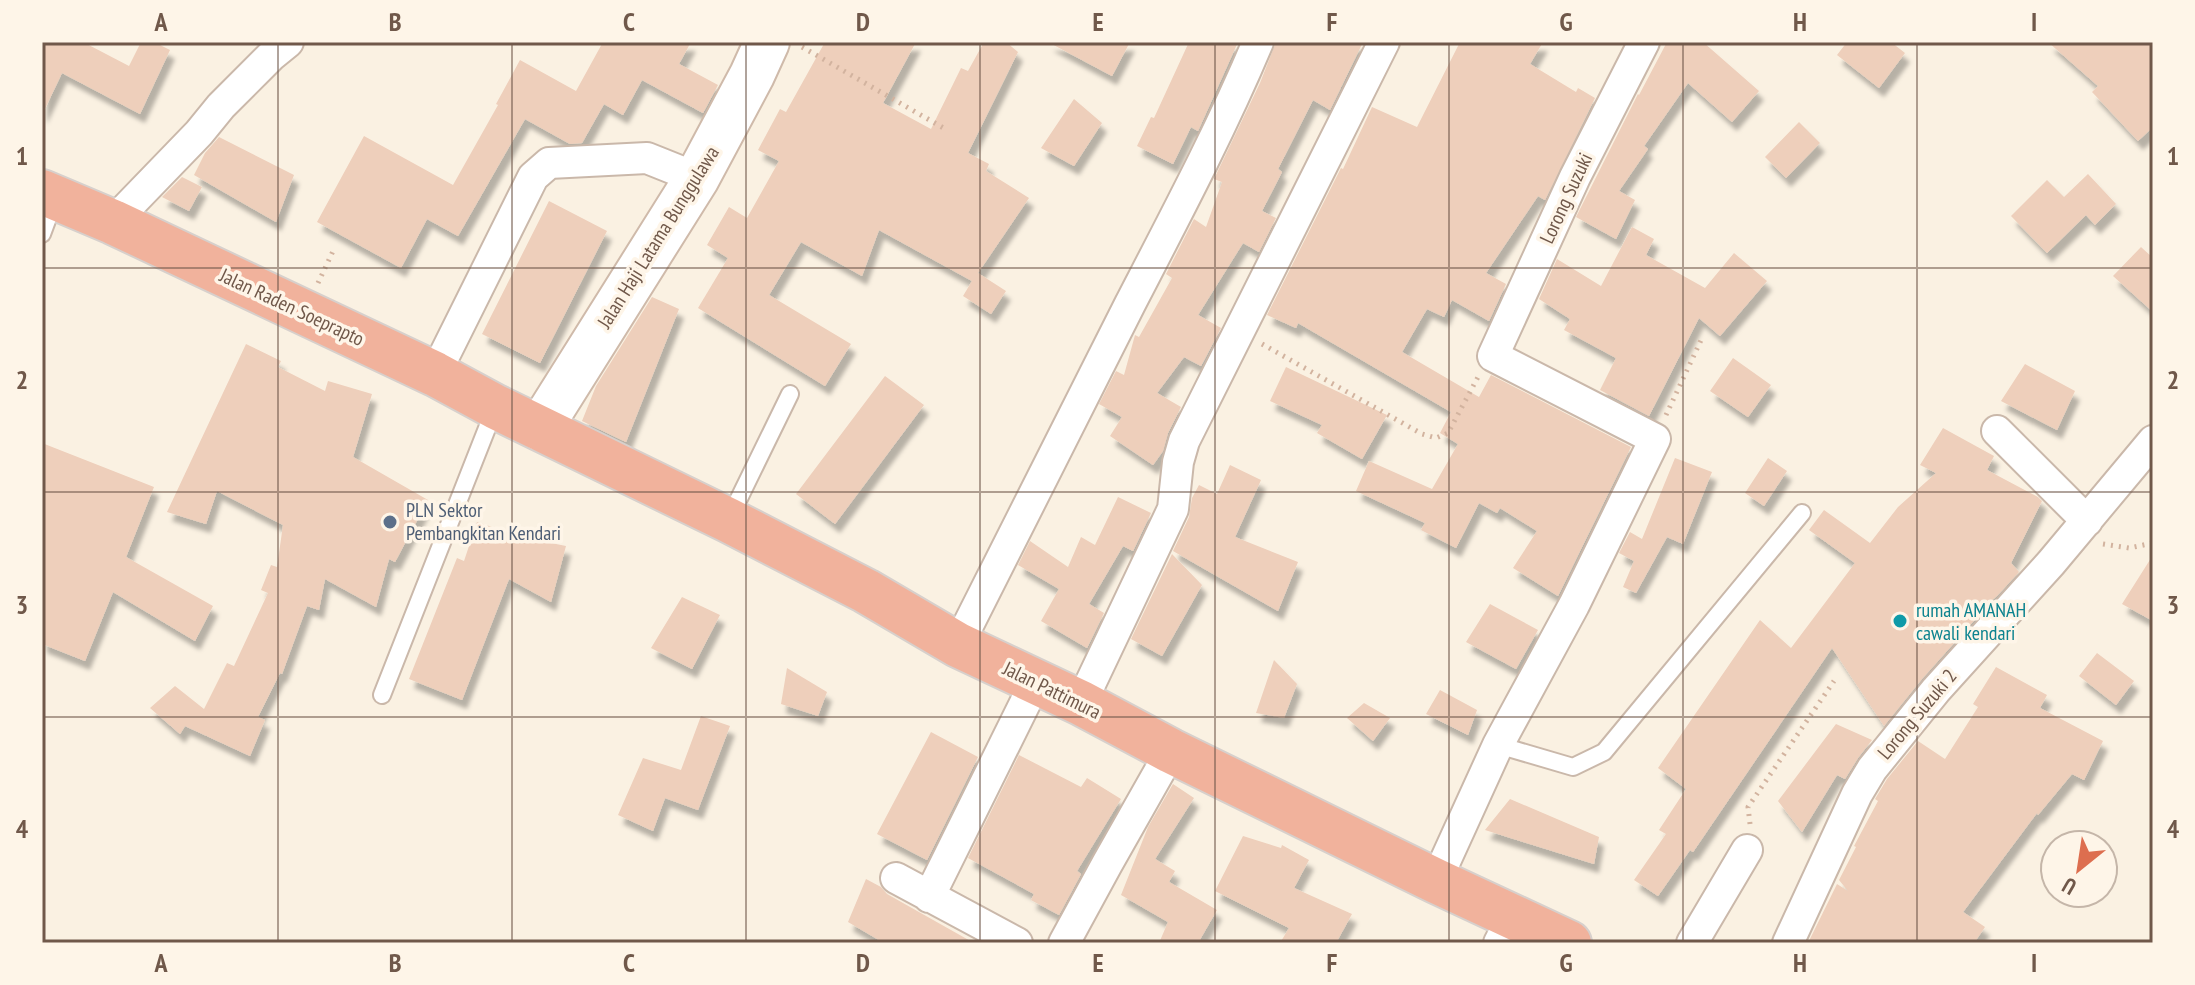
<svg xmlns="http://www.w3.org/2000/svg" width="2195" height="985" viewBox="0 0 2195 985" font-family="'PT Sans Narrow',sans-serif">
  <defs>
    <filter id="shadow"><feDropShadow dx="5" dy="9" stdDeviation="2" flood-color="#0004"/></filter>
  </defs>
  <rect width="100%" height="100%" fill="#faf1e2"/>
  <path fill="#eecfbb" filter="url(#shadow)" d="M 42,42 L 83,42 L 129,66 L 141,42 L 154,42 L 170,50 L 140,114 L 62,73 L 42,115 Z
    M 603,42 L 691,42 L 679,64 L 718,85 L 703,113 L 642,80 L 623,115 L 604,104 L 582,143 L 570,144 L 525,119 L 458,236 L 427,219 L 401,268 L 317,222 L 364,136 L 453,185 L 498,105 L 496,104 L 520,60 L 576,91 Z
    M 825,42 L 916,42 L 883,103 L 931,129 L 961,68 L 968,71 L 984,42 L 1006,42 L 1018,52 L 968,153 L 989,164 L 986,171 L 1029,198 L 978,273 L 1006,291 L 991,314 L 963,296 L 972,281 L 879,230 L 862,276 L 801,242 L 769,295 L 851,344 L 825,386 L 698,308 L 728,258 L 707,245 L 729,207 L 747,218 L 779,161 L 758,150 L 780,109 L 786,112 Z
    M 1048,42 L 1130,42 L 1112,76 Z
    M 1189,42 L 1238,42 L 1198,131 L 1191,127 L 1173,164 L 1137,146 L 1151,117 L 1154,118 Z
    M 1276,42 L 1363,42 L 1330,110 L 1313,100 L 1278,169 L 1282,172 L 1262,211 L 1276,218 L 1259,252 L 1243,243 L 1198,315 L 1221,328 L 1201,366 L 1184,357 L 1157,393 L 1181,407 L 1168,433 L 1163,451 L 1153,465 L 1110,436 L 1122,417 L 1099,404 L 1116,371 L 1124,375 L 1135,335 L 1139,337 L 1172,278 L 1166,274 L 1194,219 L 1206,227 L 1222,182 L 1214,179 L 1260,83 Z
    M 1460,42 L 1543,42 L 1530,64 L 1576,92 L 1578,88 L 1595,98 L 1545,200 L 1538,196 L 1486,273 L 1506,284 L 1489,321 L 1452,300 L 1444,317 L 1427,309 L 1402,352 L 1479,397 L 1491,375 L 1631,447 L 1558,596 L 1513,568 L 1537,531 L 1500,508 L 1497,513 L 1479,503 L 1456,548 L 1421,530 L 1425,523 L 1356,491 L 1369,461 L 1432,489 L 1458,444 L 1440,433 L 1451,412 L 1298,323 L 1296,328 L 1267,315 L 1341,168 L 1343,169 L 1372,107 L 1417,127 Z
    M 1667,42 L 1703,42 L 1759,91 L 1732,122 L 1688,83 L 1644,146 L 1648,149 L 1619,191 L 1635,200 L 1616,239 L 1576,217 L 1638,94 L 1639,95 Z
    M 1847,42 L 1891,42 L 1905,53 L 1879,88 L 1837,55 Z
    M 2048,42 L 2153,42 L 2153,127 L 2138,141 L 2092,92 L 2098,86 Z
    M 1074,99 L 1102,123 L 1074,166 L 1041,148 Z
    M 1799,122 L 1820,143 L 1786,178 L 1765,157 Z
    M 219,137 L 294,175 L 276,222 L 194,175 L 205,153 Z
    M 2088,174 L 2116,204 L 2095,225 L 2086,215 L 2047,253 L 2011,216 L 2047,180 L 2064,197 Z
    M 182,177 L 202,187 L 189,211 L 162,197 Z
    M 549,201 L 607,231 L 540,363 L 482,334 Z
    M 1632,227 L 1654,239 L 1646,255 L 1705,288 L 1734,253 L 1767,281 L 1720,336 L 1699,318 L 1649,416 L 1600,390 L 1616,358 L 1564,330 L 1570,319 L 1539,299 L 1557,259 L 1601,286 Z
    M 2141,247 L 2153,258 L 2153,312 L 2113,276 Z
    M 652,297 L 679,309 L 626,442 L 582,421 L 596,386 Z
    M 246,344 L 281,361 L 278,367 L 325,391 L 328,381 L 372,394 L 353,457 L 428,500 L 395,562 L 389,559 L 376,607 L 325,579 L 319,610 L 307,606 L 282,674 L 280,673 L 258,717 L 265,720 L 250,756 L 185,726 L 180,734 L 150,708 L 175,686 L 204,709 L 227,663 L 234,666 L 268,593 L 261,590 L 271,565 L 277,567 L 283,525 L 217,491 L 206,524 L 167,512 Z
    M 1733,358 L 1771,385 L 1748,417 L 1710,391 Z
    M 2025,364 L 2075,391 L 2057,430 L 2001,401 Z
    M 1286,367 L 1387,415 L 1362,459 L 1317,433 L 1322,425 L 1270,401 Z
    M 885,376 L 924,405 L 835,524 L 796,494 Z
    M 1943,428 L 1994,456 L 1987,470 L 2038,497 L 2042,501 L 2011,563 L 2019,572 L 1997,596 L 1978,612 L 1980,614 L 1922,679 L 1884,726 L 1832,648 L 1693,852 L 1690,850 L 1658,896 L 1634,880 L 1666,834 L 1659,830 L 1686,789 L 1658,768 L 1760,620 L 1791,648 L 1855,563 L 1809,530 L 1824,510 L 1870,543 L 1898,507 L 1936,473 L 1920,465 Z
    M 42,443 L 154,487 L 126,557 L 213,606 L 195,641 L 113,592 L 85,661 L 42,644 Z
    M 1675,458 L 1712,472 L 1683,544 L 1667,537 L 1636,593 L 1623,587 L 1634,561 L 1619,553 L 1630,532 L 1642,539 Z
    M 1768,458 L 1787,471 L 1764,506 L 1745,493 Z
    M 1230,465 L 1261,480 L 1235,537 L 1298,562 L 1278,611 L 1173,551 L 1189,517 L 1192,498 L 1199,485 L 1217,494 Z
    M 1118,497 L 1151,513 L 1133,551 L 1123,546 L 1089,604 L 1104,613 L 1087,648 L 1041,621 L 1059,589 L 1018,565 L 1030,541 L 1068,567 L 1081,537 L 1095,545 Z
    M 477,522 L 526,538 L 566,546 L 551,602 L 509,579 L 462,700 L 409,679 L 457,558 L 464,561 Z
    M 1172,554 L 1202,585 L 1162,656 L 1131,639 Z
    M 2153,555 L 2153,621 L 2122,604 Z
    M 682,597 L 720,615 L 692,669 L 651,648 Z
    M 1490,604 L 1538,630 L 1516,669 L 1466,642 Z
    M 2097,653 L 2134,681 L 2116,705 L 2079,676 Z
    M 1274,660 L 1297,684 L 1284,718 L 1256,713 Z
    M 1996,667 L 2047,695 L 2040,708 L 2103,741 L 2084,780 L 2072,774 L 2038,815 L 2037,813 L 1963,912 L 1985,927 L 1974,943 L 1808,943 L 1837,884 L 1848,891 L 1839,880 L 1856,847 L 1854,846 L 1878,801 L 1875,799 L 1887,779 L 1918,741 L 1945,759 L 1978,707 L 1973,704 Z
    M 787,668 L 827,692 L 818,716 L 781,704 Z
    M 1440,690 L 1477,710 L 1468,735 L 1426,714 Z
    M 1364,703 L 1390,718 L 1373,741 L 1347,718 Z
    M 701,716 L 730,726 L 698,810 L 665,798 L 653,831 L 618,815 L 643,758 L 681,770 Z
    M 1836,724 L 1872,740 L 1858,758 L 1845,779 L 1837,775 L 1802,832 L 1778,801 Z
    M 931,732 L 978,757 L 927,860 L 877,834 Z
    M 1019,755 L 1081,787 L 1087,778 L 1121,799 L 1077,871 L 1081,874 L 1059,915 L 1031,900 L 1034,894 L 968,858 Z
    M 1173,784 L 1194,798 L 1155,859 L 1175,871 L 1169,882 L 1217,910 L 1198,943 L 1159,943 L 1168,922 L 1121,895 L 1148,827 Z
    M 1510,799 L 1599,837 L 1594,864 L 1485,830 Z
    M 1243,836 L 1281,848 L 1282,845 L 1309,860 L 1294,888 L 1352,914 L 1336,943 L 1280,943 L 1289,928 L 1215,891 Z
    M 866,879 L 881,887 L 887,894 L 974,943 L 884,943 L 848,922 Z"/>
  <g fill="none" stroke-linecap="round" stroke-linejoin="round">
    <defs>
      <path id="lane" d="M 42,234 L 55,199
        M 729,519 L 790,394
        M 382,695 L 495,408
        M 1498,745 L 1573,767 L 1604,752 L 1802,513"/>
      <path id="street" d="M 113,222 L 199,133 L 221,106 L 272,55 L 288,42
        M 435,374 L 533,177 L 549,163 L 647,158 L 697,178
        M 1997,431 L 2087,521
        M 958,645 C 1015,531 1072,417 1130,304 C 1175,217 1220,132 1258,42
        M 1081,703 L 1173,509 L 1178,462 L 1184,441 L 1384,42
        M 896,878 L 1017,943
        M 1436,881 L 1498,745 L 1574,605 L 1655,439 L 1493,356 L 1575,177 L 1644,42
        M 929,897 L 1035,683
        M 1064,943 L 1107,864 L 1171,751
        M 1499,943 L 1513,916
        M 1692,943 L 1747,850
        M 1788,943 L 1857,794 L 1872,769 L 1936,690 L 2051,563 L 2153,441"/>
      <path id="secondary" d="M 540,428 L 697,178 L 752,75 L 767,42"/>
      <path id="highway" d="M 42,192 L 113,222 L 435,374 L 496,407 L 728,520 L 866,591 L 958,645 L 1081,703 L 1171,751 L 1436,881 L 1569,943"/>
    </defs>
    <use href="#lane" stroke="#cab8aa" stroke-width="20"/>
    <use href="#street" stroke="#cab8aa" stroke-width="34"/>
    <use href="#secondary" stroke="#cfbaaa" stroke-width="48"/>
    <use href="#highway" stroke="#d7d0cc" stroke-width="48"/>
    <path stroke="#d2b39f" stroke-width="5" stroke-dasharray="2 6" stroke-linecap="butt" d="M 802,47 L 947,130
      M 318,283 L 334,249
      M 1262,344 L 1422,434 L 1436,438 L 1448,433 L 1478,377
      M 1666,415 L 1703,336
      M 2103,544 L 2129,548 L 2153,543
      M 1750,824 L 1748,807 L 1834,681"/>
    <use href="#lane" stroke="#fff" stroke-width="16"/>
    <use href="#street" stroke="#fff" stroke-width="30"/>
    <use href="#secondary" stroke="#fff" stroke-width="44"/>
    <use href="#highway" stroke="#f1b29c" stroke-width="44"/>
  </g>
  <path fill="none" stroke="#70584a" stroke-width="2" stroke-opacity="0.55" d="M 278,42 L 278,943M 512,42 L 512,943M 746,42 L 746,943M 980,42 L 980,943M 1215,42 L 1215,943M 1449,42 L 1449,943M 1683,42 L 1683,943M 1917,42 L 1917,943M 42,268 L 2153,268M 42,492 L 2153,492M 42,717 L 2153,717"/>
  <circle fill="#5c6f8a" stroke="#fef5e8" stroke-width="3" cx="390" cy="522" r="8"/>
  <circle fill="#0f9aa8" stroke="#fef5e8" stroke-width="3" cx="1900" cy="621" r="8"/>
  <g text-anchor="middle" stroke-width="7" stroke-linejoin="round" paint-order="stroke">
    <g font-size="20" fill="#70584a" stroke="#fef5e8">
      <text transform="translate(1566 198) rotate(-65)" y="7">Lorong Suzuki</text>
      <text transform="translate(658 237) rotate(-58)" y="7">Jalan Haji Latama Bunggulawa</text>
      <text transform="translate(292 307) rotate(25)" y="7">Jalan Raden Soeprapto</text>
      <text transform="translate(1052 690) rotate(26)" y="7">Jalan Pattimura</text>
      <text transform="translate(1917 714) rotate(-50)" y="7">Lorong Suzuki 2</text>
    </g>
    <g font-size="20" fill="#4e5e75" stroke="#fef5e8" text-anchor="start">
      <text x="406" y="517">PLN Sektor<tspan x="406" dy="23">Pembangkitan Kendari</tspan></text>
    </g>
    <g font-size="20" fill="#0d838f" stroke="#fef5e8" text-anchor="start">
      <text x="1916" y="617">rumah AMANAH<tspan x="1916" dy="23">cawali kendari</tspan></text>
    </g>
  </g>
  <rect width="2195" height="985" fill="none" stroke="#fef5e8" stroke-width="88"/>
  <g transform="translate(2079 869) rotate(210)"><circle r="38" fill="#fef5e8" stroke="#c5b6a9" stroke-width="2"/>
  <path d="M0-6L14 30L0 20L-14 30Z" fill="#dd6e4f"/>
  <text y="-12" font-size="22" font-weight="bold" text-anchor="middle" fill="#70584a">U</text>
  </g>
  <rect x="44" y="44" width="2107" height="897" fill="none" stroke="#70584a" stroke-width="3"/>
  <g font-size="26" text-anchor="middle" font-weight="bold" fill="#70584a">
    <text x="161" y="31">A</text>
    <text x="395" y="31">B</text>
    <text x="629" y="31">C</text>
    <text x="863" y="31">D</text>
    <text x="1098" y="31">E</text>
    <text x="1332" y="31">F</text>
    <text x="1566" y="31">G</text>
    <text x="1800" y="31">H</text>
    <text x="2034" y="31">I</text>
    <text x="22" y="165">1</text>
    <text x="2173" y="165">1</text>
    <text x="22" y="389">2</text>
    <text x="2173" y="389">2</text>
    <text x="22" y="614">3</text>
    <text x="2173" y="614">3</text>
    <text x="22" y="838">4</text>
    <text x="2173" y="838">4</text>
    <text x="161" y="972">A</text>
    <text x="395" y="972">B</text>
    <text x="629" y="972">C</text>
    <text x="863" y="972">D</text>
    <text x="1098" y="972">E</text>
    <text x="1332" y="972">F</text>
    <text x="1566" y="972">G</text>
    <text x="1800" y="972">H</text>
    <text x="2034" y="972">I</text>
  </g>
</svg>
